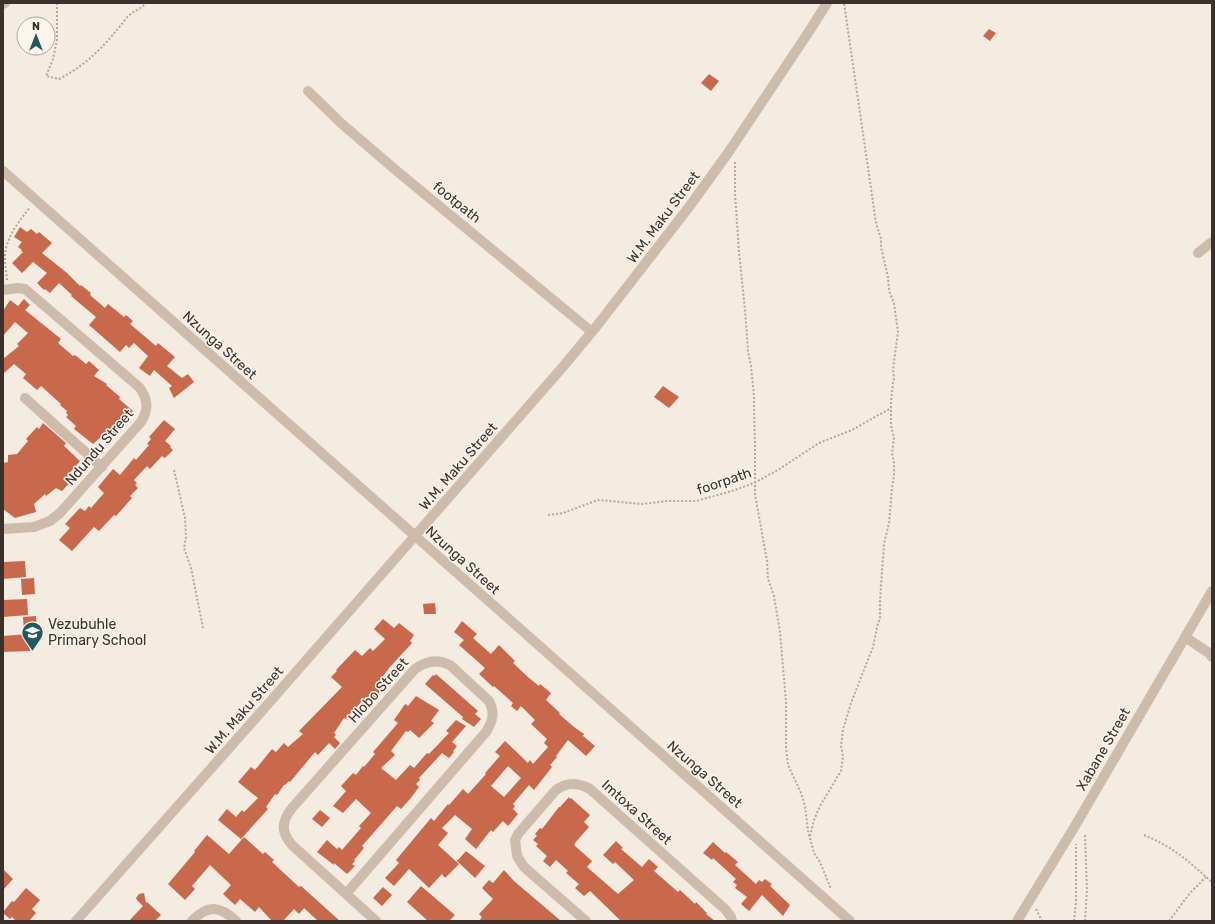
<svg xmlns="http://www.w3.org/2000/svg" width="1215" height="924" viewBox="0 0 1215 924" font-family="Rubik,sans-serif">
  <rect width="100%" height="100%" fill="#f4ebe1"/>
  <path fill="#c8694b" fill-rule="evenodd" d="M 989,29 L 996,33 L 990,41 L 983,36 Z
    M 709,74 L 719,81 L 711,91 L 701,83 Z
    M 20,227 L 27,232 L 31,229 L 37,234 L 39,232 L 52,243 L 42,253 L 67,273 L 80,286 L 81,285 L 91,293 L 90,295 L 105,308 L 108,304 L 124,317 L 126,315 L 133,321 L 130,324 L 156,346 L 158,343 L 175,357 L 167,366 L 182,378 L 188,374 L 194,382 L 174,398 L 169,388 L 172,386 L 154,370 L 150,376 L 139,368 L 148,356 L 134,343 L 129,348 L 126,345 L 120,352 L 89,325 L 96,317 L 71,296 L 72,295 L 59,283 L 50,293 L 45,289 L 44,290 L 37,283 L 47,273 L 33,262 L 22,273 L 12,263 L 23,252 L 21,251 L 22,250 L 18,247 L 22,242 L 14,237 Z
    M 24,299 L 30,305 L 25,310 L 61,339 L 58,343 L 73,356 L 75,355 L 86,364 L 89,361 L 99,370 L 94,376 L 107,384 L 106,385 L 120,397 L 119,399 L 133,411 L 114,433 L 112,431 L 105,439 L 102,436 L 93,444 L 74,429 L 76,426 L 66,417 L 68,415 L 66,413 L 67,411 L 60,405 L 61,404 L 41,386 L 37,390 L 23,378 L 26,374 L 14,364 L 3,374 L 3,359 L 19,346 L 17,344 L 28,333 L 15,322 L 3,336 L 3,311 L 10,300 L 18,306 Z
    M 663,386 L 679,397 L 669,408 L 654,397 Z
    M 164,420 L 175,429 L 165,441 L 171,446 L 170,447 L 173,450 L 165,458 L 162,456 L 150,469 L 147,466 L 134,480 L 137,483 L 135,485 L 138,488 L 130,496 L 132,498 L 116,516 L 114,515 L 99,531 L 94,527 L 72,551 L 59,540 L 70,528 L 65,524 L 80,508 L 85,511 L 89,506 L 91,508 L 104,493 L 98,487 L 113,469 L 120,475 L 134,458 L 136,460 L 149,445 L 147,444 L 151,439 L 149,437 Z
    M 43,423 L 66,443 L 64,446 L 80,461 L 67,476 L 72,480 L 62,491 L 56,488 L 46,496 L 45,494 L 34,504 L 36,512 L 15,518 L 3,509 L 3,463 L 8,462 L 8,455 L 17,454 L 28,441 L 26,439 L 37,427 L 39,429 Z
    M 25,561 L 26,577 L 3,579 L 3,562 Z
    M 34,578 L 35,594 L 22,595 L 21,579 Z
    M 27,599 L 28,615 L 3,617 L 3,600 Z
    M 435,603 L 436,614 L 424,614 L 423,604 Z
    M 36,616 L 37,632 L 24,633 L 23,617 Z
    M 383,619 L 394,628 L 399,623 L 414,635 L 410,641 L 412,643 L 390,667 L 380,680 L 385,685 L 372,702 L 366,697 L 345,719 L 344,718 L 334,733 L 336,735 L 334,737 L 340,743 L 335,749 L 329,743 L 318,755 L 315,752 L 290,782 L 289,781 L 285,785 L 284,785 L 277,795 L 275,794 L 266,807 L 268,809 L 241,839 L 218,820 L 227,809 L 236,817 L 242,810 L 244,812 L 258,798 L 238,782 L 251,767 L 255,770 L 272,749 L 276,752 L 284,743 L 288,747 L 303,734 L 299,731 L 342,687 L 331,677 L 337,671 L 336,670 L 355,650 L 362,656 L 370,648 L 373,651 L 385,639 L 374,629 Z
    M 462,621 L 477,634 L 473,638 L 491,654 L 499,645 L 515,661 L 513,663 L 529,678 L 539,686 L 540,684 L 551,693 L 546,700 L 560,713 L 559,714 L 574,727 L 584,734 L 583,736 L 595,746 L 586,756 L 568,740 L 556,756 L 557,757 L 550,765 L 552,767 L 534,790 L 529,785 L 513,804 L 515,806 L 513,809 L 518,814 L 508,826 L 503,821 L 493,832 L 491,830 L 476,849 L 465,839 L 472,829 L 455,815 L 442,828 L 448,833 L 438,845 L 459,864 L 445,878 L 442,874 L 429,888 L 409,869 L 394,886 L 385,878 L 399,863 L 396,860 L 431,818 L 434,821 L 448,804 L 449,805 L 463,789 L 468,794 L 486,774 L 485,773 L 500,756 L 495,752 L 505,741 L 528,763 L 530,760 L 533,764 L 548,747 L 544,743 L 547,739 L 531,724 L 535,720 L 521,706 L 517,711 L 511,706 L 513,703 L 494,686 L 493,687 L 479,674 L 485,668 L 459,645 L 464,640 L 454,632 ZM 508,766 L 521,778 L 504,797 L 491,786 Z
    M 29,634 L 30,651 L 3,652 L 3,636 Z
    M 436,674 L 478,711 L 475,714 L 481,719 L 474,727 L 462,719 L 463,717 L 425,684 L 433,675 L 435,676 Z
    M 416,696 L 439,710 L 431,721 L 434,723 L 419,738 L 410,730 L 408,732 L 406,731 L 391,751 L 395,755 L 381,768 L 396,780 L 410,765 L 414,768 L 427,753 L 429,754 L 449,733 L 446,731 L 456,720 L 466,726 L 452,742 L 457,746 L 453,751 L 454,752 L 449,758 L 442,753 L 419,778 L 420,780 L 416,784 L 419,787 L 410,799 L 401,809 L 397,806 L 362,846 L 364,848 L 354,860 L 355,861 L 352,864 L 355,866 L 347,874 L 334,863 L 334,865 L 317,852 L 327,840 L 337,849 L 339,847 L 342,850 L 361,828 L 359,826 L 371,813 L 356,799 L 343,813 L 333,806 L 346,791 L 341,786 L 353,773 L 356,775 L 363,766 L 364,767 L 375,754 L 373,752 L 398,723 L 394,720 L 405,704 L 408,706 Z
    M 569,797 L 570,799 L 571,798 L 590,815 L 584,822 L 589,827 L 574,844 L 575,845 L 575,846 L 592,861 L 587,867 L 618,894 L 634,880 L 615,862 L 613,864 L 603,855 L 616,841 L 623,848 L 621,849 L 642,867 L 649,859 L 658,867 L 654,871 L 678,892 L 680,890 L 695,904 L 696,902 L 707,913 L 706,914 L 715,921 L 621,921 L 590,891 L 584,896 L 575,888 L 579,884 L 566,873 L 568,871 L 556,860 L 550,867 L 543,861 L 547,856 L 536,846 L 538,844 L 533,840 L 537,836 L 535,834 L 540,828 L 542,829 L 559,807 L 560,807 Z
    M 320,810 L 330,818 L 322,827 L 312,819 Z
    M 207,835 L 229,854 L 244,837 L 263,854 L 265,852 L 274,860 L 272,862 L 299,887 L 301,886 L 340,921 L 318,921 L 304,908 L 299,914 L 294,909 L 283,921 L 272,921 L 259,907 L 255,912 L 240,899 L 235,905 L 223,894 L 231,885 L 210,865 L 192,886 L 195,889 L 185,900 L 168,884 L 195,852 L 194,851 Z
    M 713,842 L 725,853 L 726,852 L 738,862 L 735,865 L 756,884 L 759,880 L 762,882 L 765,879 L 772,884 L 770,886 L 790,905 L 783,916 L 762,895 L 749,911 L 741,904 L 747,897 L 735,888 L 737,885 L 733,882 L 736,879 L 713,858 L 712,860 L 703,853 Z
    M 466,851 L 485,866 L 475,878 L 457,861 Z
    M 3,869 L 13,879 L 3,890 Z
    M 504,870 L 514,881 L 561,921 L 479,921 L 482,917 L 479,914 L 493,899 L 482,888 L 489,880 L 493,883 Z
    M 421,886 L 455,915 L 449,921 L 428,921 L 407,902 Z
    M 383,887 L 392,895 L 382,906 L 373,898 Z
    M 26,888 L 40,900 L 32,909 L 36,913 L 29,921 L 16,921 L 12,917 L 10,919 L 3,913 L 3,912 L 12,901 L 14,902 Z
    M 144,893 L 146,903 L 147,902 L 161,915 L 155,921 L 129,921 L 143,906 L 137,900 L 136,898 L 139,894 Z"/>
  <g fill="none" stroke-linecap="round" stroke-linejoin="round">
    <path stroke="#b9a596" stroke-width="2" stroke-dasharray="2 2" stroke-linecap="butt" d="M 57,3 L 57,40 L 53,59 L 46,76 L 59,79 C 90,63 107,43 128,16 C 134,11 141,9 146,3
      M 735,162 L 735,193 L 739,252 L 745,310 L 748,351 L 751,366 L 754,396 L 754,409 L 755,444 L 755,494 L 767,561 L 768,579 L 774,596 L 780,632 L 786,702 L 786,747 L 788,765 L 801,793 L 805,806 L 808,831 L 814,853 L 820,862 L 831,889
      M 7,280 C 6,269 3,256 7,245 C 11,231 21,219 30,207
      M 174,470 L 185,518 L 186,537 L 184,548 L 191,568 L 203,628
      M 548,515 L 563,513 L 598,500 L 642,504 L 668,501 L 696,501 L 732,491 L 754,483 L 778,470 L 819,443 L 852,430 L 891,408
      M 1144,835 C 1150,838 1156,840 1161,843 C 1180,853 1196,868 1212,882
      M 810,836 L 814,820 L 820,806 L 841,771 L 843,756 L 841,746 L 843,730 L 851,703 L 873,647 L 878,623 L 880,619 L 880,600 L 884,544 L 889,523 L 892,488 L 894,475 L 894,463 L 892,453 L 894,438 L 891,425 L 891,402 L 893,382 L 894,378 L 893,369 L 898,332 L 894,303 L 889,291 L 888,277 L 881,247 L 881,239 L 876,223 L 844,3
      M 1036,909 L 1042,921
      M 1074,921 L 1076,901 L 1076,844
      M 1085,921 L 1087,890 L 1085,834
      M 1169,921 L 1190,893 L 1206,877"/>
    <path stroke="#cdbbac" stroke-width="10" d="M 3,4 L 5,3
      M 308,91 L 342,124 L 398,172 L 592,332
      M 3,171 L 850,921
      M 1198,253 L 1212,242
      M 3,290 L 18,288 L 25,289 L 139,387 C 148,399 149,409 141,422 L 60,513 L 50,521 L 34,527 L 3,529
      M 25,398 L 102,467
      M 1185,637 L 1209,653 L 1212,657
      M 346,894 L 486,732 C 493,721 495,712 489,701 L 450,665 C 438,659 427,660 415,669 L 292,808 C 281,822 281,832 292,845 L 376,921
      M 76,921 L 261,712 L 400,553 L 561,369 L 596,327 L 689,207 L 728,153 L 810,30 L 827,3
      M 192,921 C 208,904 220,906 236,921
      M 586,921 L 524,867 L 517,856 L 515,840 L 518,834 L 555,791 C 566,782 577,782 590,789 L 726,910 L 731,917 L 732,921
      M 1017,921 L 1075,826 L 1212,591"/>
  </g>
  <defs>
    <symbol id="school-pin" viewBox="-11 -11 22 30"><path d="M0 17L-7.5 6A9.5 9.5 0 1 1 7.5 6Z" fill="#1f5a5e" stroke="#fbf5ee"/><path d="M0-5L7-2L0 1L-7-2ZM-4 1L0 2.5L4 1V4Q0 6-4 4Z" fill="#fff"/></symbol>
  </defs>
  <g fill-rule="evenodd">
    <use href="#school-pin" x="20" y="620" width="25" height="34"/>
  </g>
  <g text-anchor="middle" stroke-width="3" stroke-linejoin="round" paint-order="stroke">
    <g font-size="14" fill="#3b302b" stroke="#fbf5ee">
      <text transform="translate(457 202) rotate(39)" y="5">footpath</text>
      <text transform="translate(663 217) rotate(-53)" y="5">W.M. Maku Street</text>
      <text transform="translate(220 345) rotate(42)" y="5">Nzunga Street</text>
      <text transform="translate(99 447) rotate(-49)" y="5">Ndundu Street</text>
      <text transform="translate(458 466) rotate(-49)" y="5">W.M. Maku Street</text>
      <text transform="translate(724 481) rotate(-19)" y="5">foorpath</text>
      <text transform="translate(463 560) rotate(42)" y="5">Nzunga Street</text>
      <text transform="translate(378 690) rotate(-48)" y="5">Hlobo Street</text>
      <text transform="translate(244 710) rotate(-49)" y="5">W.M. Maku Street</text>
      <text transform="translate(1103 749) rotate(-60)" y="5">Xabane Street</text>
      <text transform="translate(705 774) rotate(41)" y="5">Nzunga Street</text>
      <text transform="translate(637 812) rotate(42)" y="5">Imtoxa Street</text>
    </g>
    <g font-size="14" fill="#3b302b" stroke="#fbf5ee" text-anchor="start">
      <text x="48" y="629">Vezubuhle<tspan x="48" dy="16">Primary School</tspan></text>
    </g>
  </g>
  <rect width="1215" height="924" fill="none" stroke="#3b302b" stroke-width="8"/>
  <g transform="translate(36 36)"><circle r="19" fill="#fbf5ee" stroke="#aea6a0"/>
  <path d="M0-3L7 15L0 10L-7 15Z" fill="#1f5a5e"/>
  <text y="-6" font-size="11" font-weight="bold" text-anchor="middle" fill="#3b302b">N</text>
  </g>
</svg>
